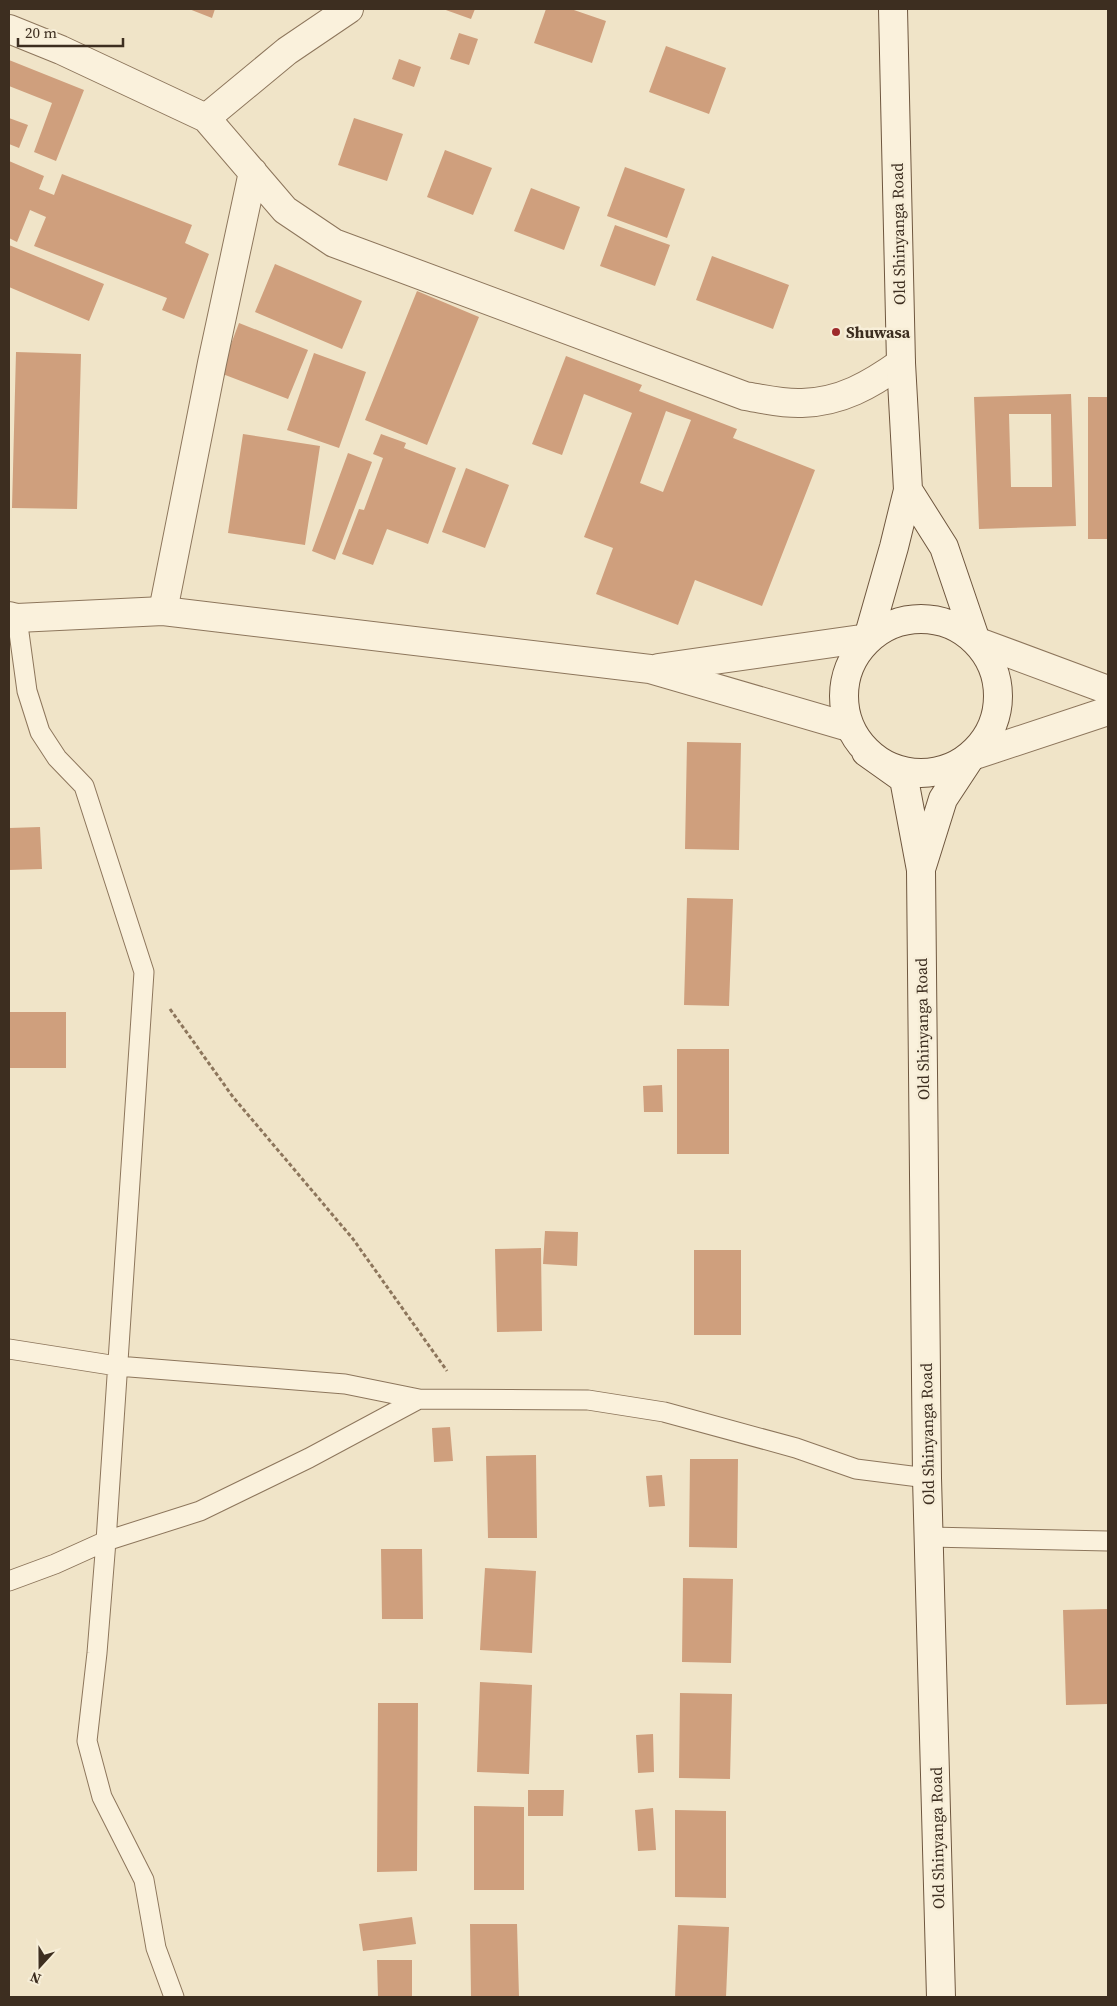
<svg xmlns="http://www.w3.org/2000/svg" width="1117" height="2006" viewBox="0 0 1117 2006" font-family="'Source Serif 4',serif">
  <rect width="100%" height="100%" fill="#f0e4c8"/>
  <path fill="#cf9f7d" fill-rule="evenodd" d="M 189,9 L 215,9 L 212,18 Z
    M 443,9 L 475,9 L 471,19 Z
    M 546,9 L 571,9 L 606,21 L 592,63 L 534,43 Z
    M 459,33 L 478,39 L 469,65 L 450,59 Z
    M 666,46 L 726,68 L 709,114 L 649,92 Z
    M 399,59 L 421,67 L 414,87 L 392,79 Z
    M 9,60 L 84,90 L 56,161 L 34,152 L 52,103 L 9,86 Z
    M 9,118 L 28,125 L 19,148 L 9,144 Z
    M 354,118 L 403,134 L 387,181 L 338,165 Z
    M 445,150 L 492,168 L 473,215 L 427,197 Z
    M 9,161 L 44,176 L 39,189 L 54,195 L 62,174 L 192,225 L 185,243 L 209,254 L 184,319 L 162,310 L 167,298 L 34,246 L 46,217 L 30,210 L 17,242 L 9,238 Z
    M 625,167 L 685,189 L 667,238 L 607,216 Z
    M 531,188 L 580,207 L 564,250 L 514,231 Z
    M 615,225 L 670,245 L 655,286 L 600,266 Z
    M 9,245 L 104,284 L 89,321 L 9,287 Z
    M 712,256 L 789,285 L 773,329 L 696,300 Z
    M 275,264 L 362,301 L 342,349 L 255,312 Z
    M 417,291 L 479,317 L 427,445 L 365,420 Z
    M 239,323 L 308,350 L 288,399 L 220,373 Z
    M 16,352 L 81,354 L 77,509 L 12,508 Z
    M 314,353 L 366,372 L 339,448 L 287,430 Z
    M 566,356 L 642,385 L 639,391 L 737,429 L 733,438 L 815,470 L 762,606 L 695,580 L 678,625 L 596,594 L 613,548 L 584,537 L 632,413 L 584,394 L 562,455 L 532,444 ZM 666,411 L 691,420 L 663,492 L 640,483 Z
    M 1071,394 L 1076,526 L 979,529 L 974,397 ZM 1009,414 L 1051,414 L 1052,487 L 1011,487 Z
    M 1088,397 L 1108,397 L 1108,539 L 1088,539 Z
    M 243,434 L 320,446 L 305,545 L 228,533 Z
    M 381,434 L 406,443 L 404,448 L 456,468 L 428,544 L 387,529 L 373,565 L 342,554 L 359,509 L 364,510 L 383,458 L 373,454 Z
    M 348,453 L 372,462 L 335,560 L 312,551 Z
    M 466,468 L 509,485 L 485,548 L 442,532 Z
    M 687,742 L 741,743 L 739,850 L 685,849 Z
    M 40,827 L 42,869 L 9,870 L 9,828 Z
    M 687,898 L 733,899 L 729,1006 L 684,1005 Z
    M 9,1012 L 66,1012 L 66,1068 L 9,1068 Z
    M 677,1049 L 729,1049 L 729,1154 L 677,1154 Z
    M 662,1085 L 663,1112 L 644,1112 L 643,1086 Z
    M 545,1231 L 578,1232 L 577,1266 L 543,1264 Z
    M 541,1248 L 542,1331 L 497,1332 L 495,1249 Z
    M 694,1250 L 741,1250 L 741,1335 L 694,1335 Z
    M 450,1427 L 453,1461 L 434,1462 L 432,1428 Z
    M 536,1455 L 537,1538 L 488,1538 L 486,1456 Z
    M 690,1459 L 738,1459 L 737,1548 L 689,1547 Z
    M 662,1475 L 665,1506 L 649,1507 L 646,1476 Z
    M 381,1549 L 422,1549 L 423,1619 L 382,1619 Z
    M 485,1568 L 536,1571 L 532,1653 L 480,1650 Z
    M 683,1578 L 733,1579 L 731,1663 L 682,1662 Z
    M 1108,1609 L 1108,1704 L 1066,1705 L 1063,1610 Z
    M 480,1682 L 532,1685 L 529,1774 L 477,1772 Z
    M 680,1693 L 732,1694 L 730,1779 L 679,1778 Z
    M 378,1703 L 418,1703 L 417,1871 L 377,1872 Z
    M 653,1734 L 654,1772 L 638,1773 L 636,1735 Z
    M 528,1790 L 564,1790 L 563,1816 L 528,1816 Z
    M 474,1806 L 524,1807 L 524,1890 L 474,1890 Z
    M 653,1808 L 656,1850 L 638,1851 L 635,1810 Z
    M 675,1810 L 726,1811 L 726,1898 L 675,1897 Z
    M 412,1917 L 416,1944 L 363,1951 L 359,1924 Z
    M 470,1924 L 517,1924 L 519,1997 L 471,1997 Z
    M 678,1925 L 729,1927 L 726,1997 L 675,1997 Z
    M 377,1960 L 412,1960 L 412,1997 L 378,1997 Z"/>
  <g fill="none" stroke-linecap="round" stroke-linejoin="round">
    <defs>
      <path id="service" d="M 17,618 L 27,691 L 40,732 L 57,758 L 84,786 L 144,972 L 106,1541 L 97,1653 L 87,1741 L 102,1797 L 144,1880 L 156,1948 L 174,1997
        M 9,1349 L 117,1366 L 345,1384 L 419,1399 L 588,1400 L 664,1412 L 796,1448 L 856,1469 L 927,1478
        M 930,1537 L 1108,1541
        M 9,1581 L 55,1564 L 106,1541 L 200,1511 L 309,1458 L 419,1399"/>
      <path id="minor" d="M 9,29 L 61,50 L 206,118 L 285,210 L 334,243 L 745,396 C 763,399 784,404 802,403 C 841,402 870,385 901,363
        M 206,118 L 287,51 L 349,9
        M 163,611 L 212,363 L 253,172"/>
      <path id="tertiary" d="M 9,616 L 17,618 L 163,611 L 650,669 L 849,727
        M 976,641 L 1108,690
        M 658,668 L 868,638
        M 972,756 L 1108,711"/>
      <path id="secondary" d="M 908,490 L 944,547 L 976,641
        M844 696a77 77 0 1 1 154 0a77 77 0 1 1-154 0Z
        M 868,638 L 894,547 L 908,490 L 901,363 L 893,9
        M 866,752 L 904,779 L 921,870 L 927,1478 L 941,1997
        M 922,866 L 943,799 L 970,758"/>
    </defs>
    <use href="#service" stroke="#8d765c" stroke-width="21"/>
    <use href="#minor" stroke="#8d765c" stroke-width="30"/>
    <use href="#tertiary" stroke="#8d765c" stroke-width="30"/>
    <use href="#secondary" stroke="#6f573f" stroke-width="30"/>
    <path stroke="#8d765c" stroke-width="3" stroke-dasharray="4 2.5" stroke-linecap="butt" d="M 170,1009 L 233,1097 L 353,1239 L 447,1371"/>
    <use href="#service" stroke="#faf1dc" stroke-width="19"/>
    <use href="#minor" stroke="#faf1dc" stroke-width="28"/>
    <use href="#tertiary" stroke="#faf1dc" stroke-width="28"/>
    <use href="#secondary" stroke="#faf1dc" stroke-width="28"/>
  </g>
  <circle fill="#9e2a2b" stroke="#f7eed8" stroke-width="2" cx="836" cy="332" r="5"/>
  <g text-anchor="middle" stroke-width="5" stroke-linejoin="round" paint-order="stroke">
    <g font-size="16" fill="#3d2e20" stroke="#f7eed8">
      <text transform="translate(898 234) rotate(-91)" y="6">Old Shinyanga Road</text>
      <text transform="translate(922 1029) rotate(-91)" y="6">Old Shinyanga Road</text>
      <text transform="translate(927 1434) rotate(-91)" y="6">Old Shinyanga Road</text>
      <text transform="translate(937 1838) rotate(-91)" y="6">Old Shinyanga Road</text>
    </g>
    <g font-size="16" font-weight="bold" fill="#3d2e20" stroke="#f7eed8" text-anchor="start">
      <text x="846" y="338">Shuwasa</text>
    </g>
  </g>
  <rect width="1117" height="2006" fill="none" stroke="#3d2e20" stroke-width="20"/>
  <g transform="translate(40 1966) rotate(201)" stroke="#f7eed8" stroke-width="4" paint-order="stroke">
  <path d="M0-4L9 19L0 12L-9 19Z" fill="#3d2e20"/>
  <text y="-8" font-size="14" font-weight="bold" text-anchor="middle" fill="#3d2e20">N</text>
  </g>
  <path d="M18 38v8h105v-8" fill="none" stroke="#3d2e20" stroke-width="2.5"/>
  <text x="25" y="38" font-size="15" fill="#3d2e20" stroke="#f7eed8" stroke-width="4" paint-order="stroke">20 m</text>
</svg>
